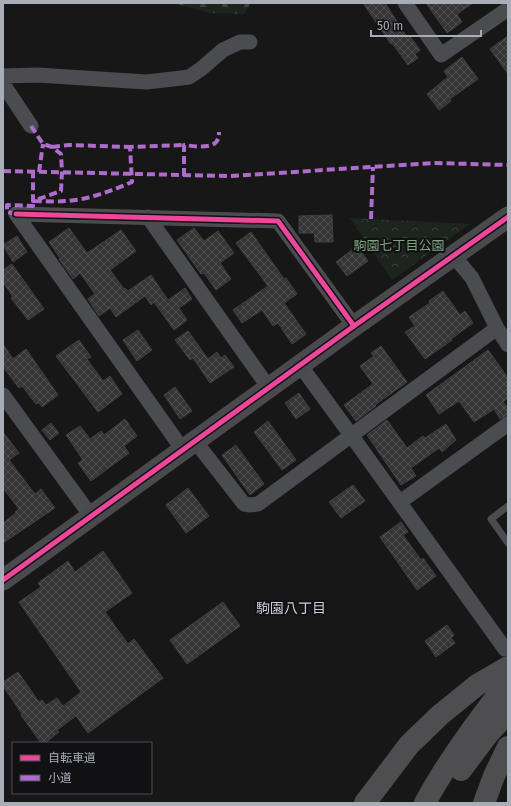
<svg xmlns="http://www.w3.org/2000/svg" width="511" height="806" viewBox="0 0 511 806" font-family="'Fira Sans','Noto Sans JP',sans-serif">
  <defs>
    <pattern id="forest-firs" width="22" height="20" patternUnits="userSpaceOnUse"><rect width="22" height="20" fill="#1d241e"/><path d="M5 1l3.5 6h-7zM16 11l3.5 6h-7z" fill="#3b413d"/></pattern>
    <pattern id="park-crowns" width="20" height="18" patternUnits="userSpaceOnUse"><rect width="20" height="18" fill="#1d241e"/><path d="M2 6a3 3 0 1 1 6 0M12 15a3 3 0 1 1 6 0" fill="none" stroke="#3b413d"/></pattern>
    <pattern id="building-cross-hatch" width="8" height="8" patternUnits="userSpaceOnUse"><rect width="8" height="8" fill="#353536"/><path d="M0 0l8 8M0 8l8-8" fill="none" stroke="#4f5051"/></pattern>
  </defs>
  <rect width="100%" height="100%" fill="#171717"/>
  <path fill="url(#forest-firs)" d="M 173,3 L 251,3 L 244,14 L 210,13 Z"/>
  <path fill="url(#park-crowns)" d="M 350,218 L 470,224 L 392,280 Z"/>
  <path fill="url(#building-cross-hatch)" stroke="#3f4043" d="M 363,3 L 385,3 L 407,37 L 409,35 L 420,50 L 415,54 L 418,58 L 408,65 L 392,43 L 391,44 Z
    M 426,3 L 473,3 L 457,14 L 462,22 L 447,33 Z
    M 508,36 L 508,74 L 490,49 Z
    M 462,57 L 478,79 L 450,99 L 451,101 L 439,110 L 427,94 L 448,77 L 444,71 Z
    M 332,215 L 333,242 L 315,242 L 314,233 L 299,233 L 299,216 Z
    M 69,228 L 87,253 L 121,230 L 136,251 L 110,270 L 124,289 L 125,288 L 128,291 L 151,275 L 168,300 L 185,288 L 192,299 L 179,308 L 187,320 L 174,330 L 154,302 L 151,305 L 145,296 L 116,317 L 110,308 L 99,316 L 88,299 L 95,294 L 80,273 L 73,279 L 59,259 L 60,258 L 49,242 Z
    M 194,228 L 204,241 L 218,231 L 234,253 L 220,263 L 231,279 L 216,290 L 204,273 L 201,274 L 177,240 Z
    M 251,232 L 284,279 L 286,278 L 297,294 L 284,303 L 306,334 L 292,344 L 278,323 L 273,326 L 262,310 L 242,323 L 233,310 L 268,286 L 236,243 Z
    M 17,236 L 27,252 L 13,262 L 3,245 Z
    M 357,246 L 368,261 L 347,276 L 336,262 Z
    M 12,264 L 44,309 L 28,320 L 11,298 L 13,297 L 3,282 L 3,270 Z
    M 443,291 L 460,315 L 465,311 L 473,323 L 451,339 L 452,340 L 425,359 L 405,332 L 415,326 L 409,317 L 430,303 L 429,301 Z
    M 138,330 L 152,350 L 137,361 L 123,340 Z
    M 188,331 L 208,359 L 217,352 L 221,358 L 225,355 L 234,367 L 210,383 L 193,358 L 190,360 L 175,340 Z
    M 79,340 L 91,357 L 87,359 L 103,381 L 110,376 L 122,394 L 98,412 L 56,356 Z
    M 3,344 L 13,359 L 26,349 L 58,395 L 42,407 L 39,403 L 36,404 L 22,386 L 19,388 L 3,367 Z
    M 381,346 L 407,382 L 375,405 L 376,406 L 356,421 L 344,405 L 373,384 L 360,366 L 374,356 L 371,353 Z
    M 488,350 L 508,378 L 508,398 L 503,402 L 508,408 L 508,415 L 500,419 L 494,409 L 474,422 L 459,401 L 439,414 L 426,395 Z
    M 175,387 L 192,411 L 180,419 L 164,395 Z
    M 299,393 L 310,409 L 296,419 L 285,403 Z
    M 125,419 L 137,436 L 124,446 L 129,453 L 91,481 L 78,463 L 83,460 L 66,435 L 80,426 L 90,439 L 101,431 L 104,435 Z
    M 387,420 L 407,448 L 423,436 L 425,438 L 446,424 L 456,440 L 442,452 L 439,448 L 411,468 L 416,476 L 401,485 L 367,435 Z
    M 268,421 L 296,460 L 282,470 L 254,432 Z
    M 51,423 L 59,433 L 50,440 L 42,430 Z
    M 3,432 L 19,453 L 9,460 L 35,494 L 41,489 L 55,508 L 3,543 L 3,523 L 16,513 L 15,512 L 19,509 L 3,488 Z
    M 236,445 L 264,484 L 250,495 L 222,455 Z
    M 353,485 L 365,501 L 341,518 L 329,502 Z
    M 188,488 L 209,516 L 186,533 L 166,505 Z
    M 401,522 L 408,532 L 403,535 L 421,560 L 423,558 L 436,576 L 417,590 L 380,537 Z
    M 103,551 L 132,593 L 105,612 L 128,644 L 134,639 L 163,678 L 88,733 L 76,716 L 57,730 L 59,732 L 45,743 L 41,743 L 21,715 L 22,714 L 3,686 L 3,682 L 18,672 L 39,702 L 42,700 L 46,705 L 57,698 L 63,706 L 81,692 L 19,602 L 41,587 L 38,583 L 68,561 L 75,572 Z
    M 223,602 L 240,626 L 187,664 L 170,640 Z
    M 447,625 L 454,635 L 451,638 L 455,643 L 436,657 L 425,641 Z"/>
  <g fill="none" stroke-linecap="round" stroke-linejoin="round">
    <path stroke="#4b4c50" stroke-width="7" d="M 508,506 L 491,519 L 508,543"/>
    <path stroke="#4b4c50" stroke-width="15" d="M 405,3 L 441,55 L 508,9
      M 3,76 L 38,75 L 146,82 L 173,79 L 189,77 L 201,69 L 223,50 L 240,42 L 250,42
      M 3,84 L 31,126
      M 16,214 L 278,221 L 354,326
      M 16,214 L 183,450
      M 148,217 L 269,388
      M 454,256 L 472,278 L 497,328 L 508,345
      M 300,365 L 351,435 L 505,649
      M 3,395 L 91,516
      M 195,441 L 244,504 L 250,505 L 258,504 L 497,328
      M 400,502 L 508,424"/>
    <path stroke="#4a4a4e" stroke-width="21" d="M 3,580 L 354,326 L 508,217"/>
    <path stroke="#4e4e51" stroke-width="22" d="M 461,770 L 488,734 L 508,712
      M 365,803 L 409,745 L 440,715 L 477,685 L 508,667
      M 425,803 C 448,760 478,720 508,682
      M 484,803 L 494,776 L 508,747"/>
    <path stroke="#b06ccc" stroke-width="4" stroke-dasharray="8 4" stroke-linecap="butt" d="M 31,126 L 43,144 L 52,147 L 61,154 L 62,172 L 61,191 L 33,201 L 33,172
      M 52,147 L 69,145 L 130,147
      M 3,171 L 230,176 L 435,163 L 508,165
      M 39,172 L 43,144
      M 184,176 L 184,145 C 193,146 214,150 218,139 C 219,137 219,135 219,132
      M 16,214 L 7,212 L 7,205 L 33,206 L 33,201 C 44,201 55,202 65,201 C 88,200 111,191 132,182 L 130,147 L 184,145
      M 371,219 L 373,167"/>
    <defs>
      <path id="cycleway" d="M 16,214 L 278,221 L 354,326
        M 3,580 L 354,326 L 508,217"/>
    </defs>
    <use href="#cycleway" stroke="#111113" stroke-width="8"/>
    <use href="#cycleway" stroke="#ed469a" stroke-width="5"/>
  </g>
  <g text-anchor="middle" stroke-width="4" stroke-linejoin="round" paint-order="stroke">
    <g font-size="13" fill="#7fa381" stroke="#111113">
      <text x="399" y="250">駒園七丁目公園</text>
    </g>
    <g font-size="14" fill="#c9ccd4" stroke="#111113">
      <text x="291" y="613">駒園八丁目</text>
    </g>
  </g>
  <rect width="511" height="806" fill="none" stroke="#a8adb8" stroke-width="8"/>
  <rect x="12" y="742" width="140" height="52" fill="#111113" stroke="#4d4f55"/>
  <rect x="20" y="755" width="20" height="6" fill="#ed469a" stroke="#4d4f55"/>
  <text x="48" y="762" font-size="12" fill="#a8adb8">自転車道</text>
  <rect x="20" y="775" width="20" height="6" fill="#b06ccc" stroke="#4d4f55"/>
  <text x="48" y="782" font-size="12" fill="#a8adb8">小道</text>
  <path d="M371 30v6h110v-6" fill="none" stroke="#a8adb8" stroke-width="2"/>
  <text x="377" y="30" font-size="12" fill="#a8adb8" stroke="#111113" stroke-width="3" paint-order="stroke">50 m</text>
</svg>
